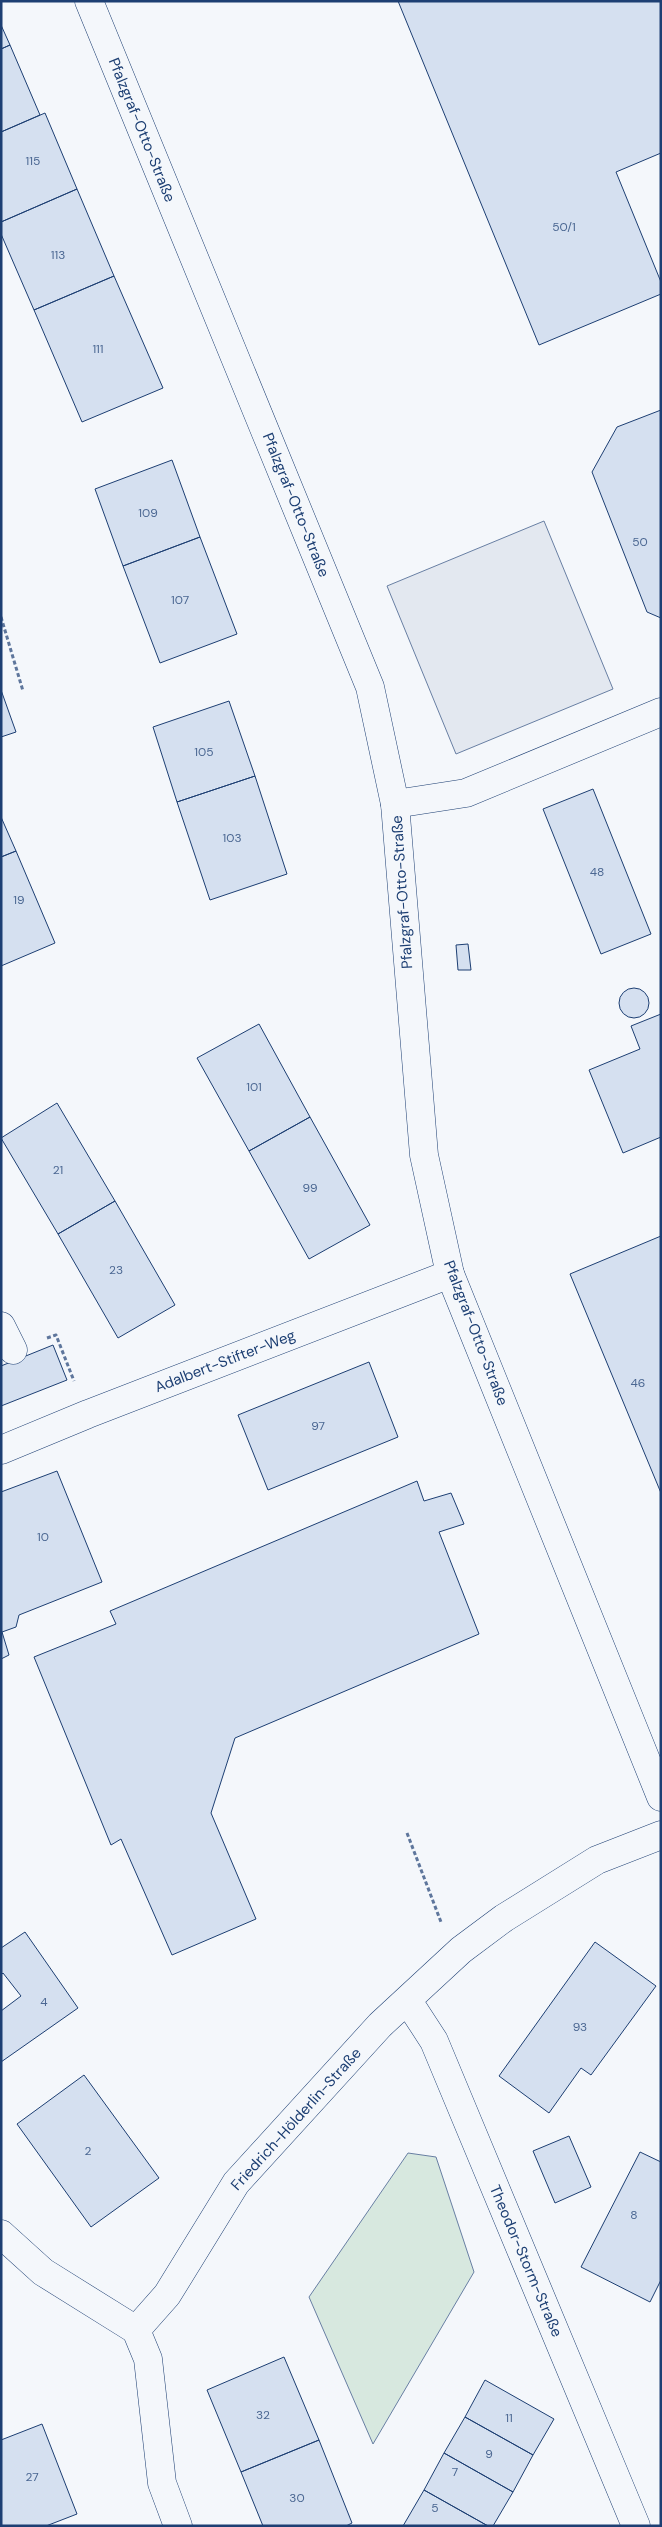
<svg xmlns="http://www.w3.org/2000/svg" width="662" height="2527" viewBox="0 0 662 2527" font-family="'DM Sans',sans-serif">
  <rect width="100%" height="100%" fill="#f4f7fb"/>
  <path fill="#d7e8df" stroke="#687fa3" d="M 408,2153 L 436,2157 L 474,2272 L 373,2444 L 309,2297 Z"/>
  <path fill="#e3e8f0" stroke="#687fa3" d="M 544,521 L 613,689 L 456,754 L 387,586 Z"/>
  <path fill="#d5e0f0" stroke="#1d3f73" d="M 398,1 L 661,1 L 661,153 L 616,172 L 661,282 L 661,294 L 539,345 Z
    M 1,25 L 10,45 L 1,49 Z
    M 10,45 L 40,115 L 1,132 L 1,49 Z
    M 45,113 L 77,189 L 1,222 L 1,132 Z
    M 77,189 L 114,276 L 34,310 L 1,234 L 1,222 Z
    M 114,276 L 163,388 L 82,422 L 34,310 Z
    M 661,410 L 661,618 L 647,612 L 592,472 L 617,427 Z
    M 172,460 L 200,537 L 123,566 L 95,489 Z
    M 200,537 L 237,634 L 160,663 L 123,566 Z
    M 1,690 L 16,732 L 1,737 Z
    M 229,701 L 255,776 L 177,802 L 153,727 Z
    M 255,776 L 287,874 L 210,900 L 177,802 Z
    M 593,789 L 651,934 L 601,954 L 543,809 Z
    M 1,817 L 16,851 L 1,857 Z
    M 16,851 L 55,943 L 1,966 L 1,857 Z
    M 468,944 L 471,970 L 458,970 L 456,945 Z
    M619 1003a15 15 0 1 1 30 0a15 15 0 1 1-30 0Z
    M 661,1014 L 661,1137 L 623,1153 L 589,1070 L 640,1049 L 631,1026 Z
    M 259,1024 L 310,1117 L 249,1151 L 197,1058 Z
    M 57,1103 L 115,1201 L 58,1234 L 1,1138 Z
    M 310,1117 L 370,1225 L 309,1259 L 249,1151 Z
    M 115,1201 L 175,1305 L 118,1338 L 58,1234 Z
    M 661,1236 L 661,1493 L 570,1274 Z
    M 53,1345 L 67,1380 L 1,1406 L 1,1366 Z
    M 369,1362 L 398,1437 L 268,1490 L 238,1415 Z
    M 57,1471 L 102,1582 L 19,1615 L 16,1627 L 2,1632 L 9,1655 L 1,1659 L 1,1492 Z
    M 417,1481 L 424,1501 L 451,1493 L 464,1524 L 439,1532 L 479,1634 L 235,1738 L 211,1813 L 256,1919 L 172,1955 L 121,1839 L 111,1845 L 34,1657 L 116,1624 L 110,1611 Z
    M 25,1932 L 78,2008 L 1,2062 L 1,2011 L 21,1996 L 3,1973 L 1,1975 L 1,1948 Z
    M 595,1942 L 656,1986 L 591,2075 L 581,2068 L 549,2113 L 499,2076 Z
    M 84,2075 L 159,2178 L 91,2227 L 17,2124 Z
    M 569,2136 L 591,2187 L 555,2203 L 533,2151 Z
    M 640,2152 L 661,2162 L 661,2280 L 650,2302 L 581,2267 Z
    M 284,2357 L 319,2440 L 241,2472 L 207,2390 Z
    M 485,2380 L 554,2419 L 533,2455 L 465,2417 Z
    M 465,2417 L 533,2455 L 513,2492 L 444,2453 Z
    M 42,2424 L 77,2514 L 46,2526 L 1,2526 L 1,2440 Z
    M 319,2440 L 352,2523 L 346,2526 L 263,2526 L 241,2472 Z
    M 444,2453 L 513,2492 L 493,2526 L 488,2526 L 424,2490 Z
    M 424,2490 L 488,2526 L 403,2526 Z"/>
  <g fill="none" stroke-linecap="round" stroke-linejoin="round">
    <defs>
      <path id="street" d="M 395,804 L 466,793 L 661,712
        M 1,1326 L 13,1350
        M 1,1450 L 88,1414 L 450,1274
        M 408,2001 L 434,2041 L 636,2526
        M 1,2234 L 43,2272 L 136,2330
        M 136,2330 L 167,2295 L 236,2183 L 380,2025 L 461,1950 L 504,1918 L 597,1860 L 661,1835
        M 136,2330 L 148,2359 L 162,2483 L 178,2526"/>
      <path id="secondary" d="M 89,1 L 370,687 L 395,804 L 424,1155 L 450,1274 L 661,1797"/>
    </defs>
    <use href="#street" stroke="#1d3f73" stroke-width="29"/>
    <use href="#secondary" stroke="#1d3f73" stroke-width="29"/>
    <path stroke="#5e769c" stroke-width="3" stroke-dasharray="4 2.5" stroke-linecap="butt" d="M 1,617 L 23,691
      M 47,1338 L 56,1335 L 74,1381
      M 407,1833 L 441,1922"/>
    <use href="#street" stroke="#f4f7fb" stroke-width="28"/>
    <use href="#secondary" stroke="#f4f7fb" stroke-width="28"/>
  </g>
  <g text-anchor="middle" stroke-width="4" stroke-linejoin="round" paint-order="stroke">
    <g font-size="12" fill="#4b6792">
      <text x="33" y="165">115</text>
      <text x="564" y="231">50/1</text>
      <text x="58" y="259">113</text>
      <text x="98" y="353">111</text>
      <text x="148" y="517">109</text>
      <text x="640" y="546">50</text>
      <text x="180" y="604">107</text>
      <text x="204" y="756">105</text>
      <text x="232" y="842">103</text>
      <text x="597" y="876">48</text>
      <text x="19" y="904">19</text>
      <text x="254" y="1091">101</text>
      <text x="58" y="1174">21</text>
      <text x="310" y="1192">99</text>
      <text x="116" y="1274">23</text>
      <text x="638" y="1387">46</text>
      <text x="318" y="1430">97</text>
      <text x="43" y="1541">10</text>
      <text x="44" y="2006">4</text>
      <text x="580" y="2031">93</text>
      <text x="88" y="2155">2</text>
      <text x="634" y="2219">8</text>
      <text x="263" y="2419">32</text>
      <text x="509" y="2422">11</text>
      <text x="489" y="2458">9</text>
      <text x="455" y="2476">7</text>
      <text x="32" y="2481">27</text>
      <text x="297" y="2502">30</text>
      <text x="435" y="2512">5</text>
    </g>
    <g font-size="15" fill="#1d3f73" stroke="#f4f7fb">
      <text transform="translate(142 130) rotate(68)" y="5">Pfalzgraf-Otto-Straße</text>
      <text transform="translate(296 505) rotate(68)" y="5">Pfalzgraf-Otto-Straße</text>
      <text transform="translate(402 892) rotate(-94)" y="5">Pfalzgraf-Otto-Straße</text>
      <text transform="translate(476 1333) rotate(69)" y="5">Pfalzgraf-Otto-Straße</text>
      <text transform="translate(225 1361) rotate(-21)" y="5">Adalbert-Stifter-Weg</text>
      <text transform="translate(296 2119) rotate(-48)" y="5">Friedrich-Hölderlin-Straße</text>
      <text transform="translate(526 2261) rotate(67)" y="5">Theodor-Storm-Straße</text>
    </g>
  </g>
  <rect width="662" height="2527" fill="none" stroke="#1d3f73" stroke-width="5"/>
</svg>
